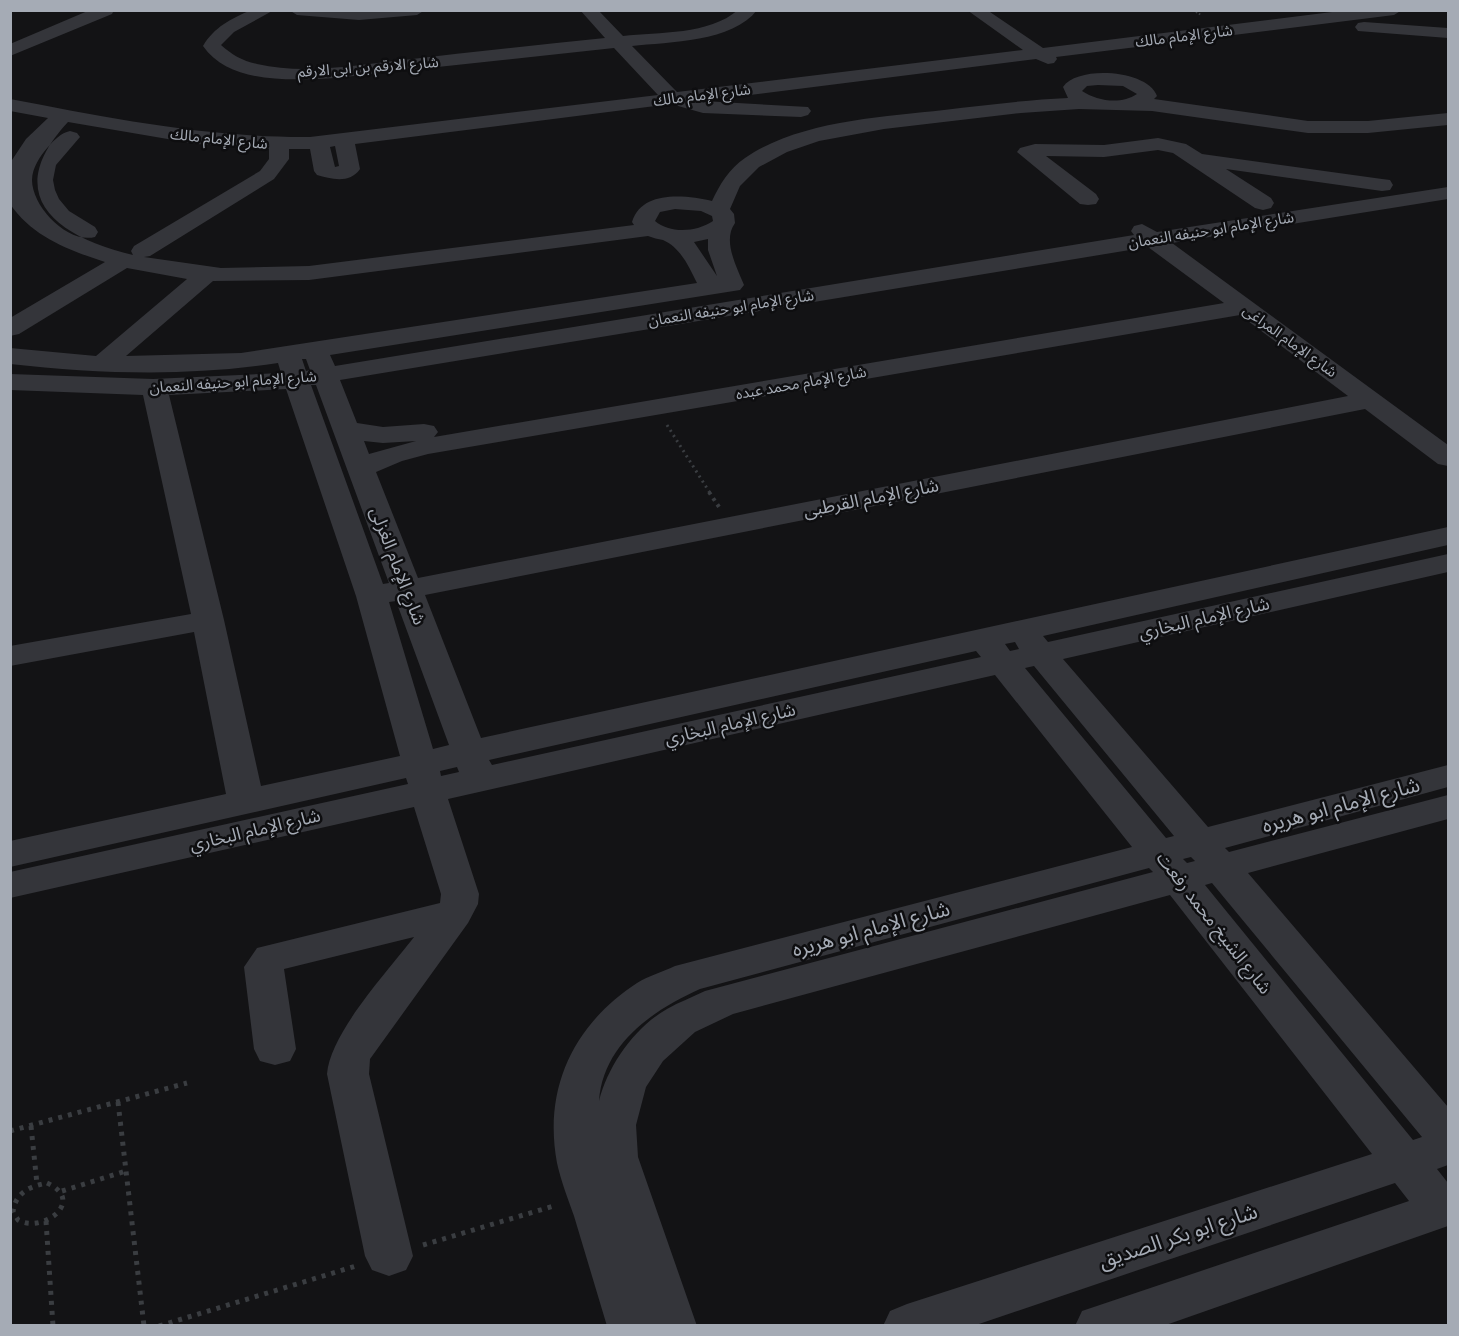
<svg xmlns="http://www.w3.org/2000/svg" width="1459" height="1336" viewBox="0 0 1459 1336" font-family="'Roboto Condensed','Noto Sans Arabic',sans-serif">
  <rect width="100%" height="100%" fill="#131315"/>
  <g fill="none" stroke-linecap="round" stroke-linejoin="round">
    <path stroke="#3a3d41" stroke-width="2" stroke-dasharray="1.5 2" stroke-linecap="butt" d="M 1193,10 L 1201,15"/>
    <path stroke="#3a3d41" stroke-width="3" stroke-dasharray="2 4" stroke-linecap="butt" d="M 667,425 L 710,493"/>
    <path stroke="#3a3d41" stroke-width="4" stroke-dasharray="3 4.5" stroke-linecap="butt" d="M 709,492 L 719,507"/>
    <path stroke="#3a3d41" stroke-width="5" stroke-dasharray="4 6" stroke-linecap="butt" d="M 118,1102 L 144,1326
      M 31,1126 L 37,1184
      M 10,1131 L 187,1083
      M 47,1183 C 87,1201 42,1234 18,1220 L 13,1212 C 15,1193 30,1186 47,1183 Z
      M 62,1191 L 126,1171
      M 46,1221 L 53,1326
      M 423,1245 L 557,1205
      M 159,1326 L 356,1266"/>
    <path fill="#34353a" fill-rule="evenodd" d="M 90,10 L 114,10 L 112,14 L 10,56 L 10,44 Z
      M 251,10 L 274,10 L 234,32 L 221,45 C 232,55 243,61 257,64 C 304,75 356,65 404,60 C 471,52 538,45 605,38 L 580,10 L 598,10 L 623,36 C 659,32 709,35 738,10 L 757,10 C 733,42 669,42 632,46 L 677,92 L 1023,50 L 967,10 L 987,10 L 1043,48 L 1348,10 L 1402,10 L 1394,15 L 1056,57 L 1057,59 L 1054,63 L 1048,64 L 1036,59 L 702,101 L 808,107 L 811,111 L 808,115 L 801,117 L 703,113 L 671,104 L 355,144 L 360,169 C 350,184 331,179 317,175 L 314,171 L 310,149 L 289,149 L 289,159 L 274,179 L 150,256 L 144,257 L 221,268 L 309,266 L 634,225 L 632,222 C 642,190 685,195 712,201 C 720,184 729,169 745,158 C 799,121 881,117 944,110 C 985,105 1026,100 1068,98 L 1063,87 C 1078,65 1148,70 1157,96 L 1154,99 L 1308,121 L 1368,121 L 1448,113 L 1448,125 L 1368,133 L 1308,133 L 1152,111 L 1079,109 L 1021,113 L 884,129 L 819,141 L 787,152 L 759,167 L 740,186 L 730,209 L 734,214 L 735,223 C 722,241 737,267 744,285 L 740,290 L 330,355 L 335,366 L 1134,235 L 1131,231 L 1134,226 L 1142,224 L 1157,232 L 1448,187 L 1448,199 L 1172,243 L 1448,445 L 1448,466 L 1438,464 L 1365,409 L 425,595 L 481,738 L 1448,527 L 1448,545 L 1043,636 L 1048,642 L 1448,554 L 1448,572 L 1063,659 L 1208,827 L 1448,765 L 1448,787 L 1225,848 L 1229,852 L 1448,795 L 1448,819 L 1248,873 L 1448,1107 L 1448,1165 L 1437,1169 L 1448,1183 L 1448,1226 L 1163,1326 L 1075,1326 L 1082,1311 L 1409,1201 L 1395,1183 L 973,1326 L 883,1326 L 890,1311 L 907,1304 L 1372,1154 L 1170,895 L 733,1014 L 695,1032 L 663,1061 L 646,1087 L 636,1125 L 638,1157 L 697,1326 L 607,1326 C 596,1289 585,1253 574,1216 C 568,1199 561,1181 557,1163 C 543,1088 574,1024 637,983 C 648,976 662,972 675,966 L 1132,847 L 995,675 L 448,799 L 479,894 L 478,904 L 468,923 L 370,1059 L 369,1074 L 413,1256 L 406,1270 L 389,1276 L 372,1270 L 365,1256 L 327,1074 C 330,1033 388,971 414,937 L 284,969 L 296,1049 L 290,1061 L 275,1065 L 260,1061 L 254,1049 L 244,967 L 257,948 L 440,903 L 441,894 L 414,807 L 10,898 L 10,872 L 408,784 L 406,778 L 10,867 L 10,841 L 226,794 L 194,632 L 10,666 L 10,646 L 191,614 L 143,395 L 10,390 L 10,374 L 153,379 L 281,373 L 278,363 C 189,377 99,374 10,364 L 10,348 L 96,356 L 187,279 L 127,268 L 19,334 L 10,336 L 10,318 L 105,262 C 68,250 33,237 10,204 L 12,160 L 26,139 L 48,118 L 10,111 L 10,99 C 110,118 208,138 310,137 L 658,95 L 614,48 L 335,78 C 293,80 230,85 203,46 C 214,27 231,19 251,10 ZM 1098,85 L 1123,86 L 1137,94 C 1121,105 1097,101 1082,91 L 1087,86 ZM 68,122 L 197,144 L 269,149 L 269,159 L 260,171 L 134,246 L 131,251 L 133,255 C 56,237 0,195 68,122 ZM 335,146 L 339,166 L 335,167 L 330,147 ZM 675,209 L 701,211 L 712,216 L 713,221 C 697,232 670,234 655,221 L 660,212 ZM 648,236 C 653,238 658,239 663,240 C 681,248 689,267 697,283 L 241,353 L 126,356 L 213,281 L 309,280 ZM 708,239 L 708,250 L 717,276 L 694,242 ZM 1148,247 L 1224,303 L 434,437 L 438,432 L 434,426 L 424,424 L 383,427 L 357,423 L 340,380 ZM 1240,315 L 1348,396 L 418,578 L 376,472 L 402,461 L 428,454 ZM 302,359 L 306,359 L 310,370 L 306,371 ZM 311,385 L 316,385 L 389,583 L 383,584 ZM 286,389 L 356,596 L 400,756 L 261,786 L 224,620 L 169,395 ZM 364,441 L 383,443 L 416,441 L 369,454 ZM 396,601 L 449,745 L 433,749 L 389,602 ZM 1015,642 L 1019,649 L 1010,651 L 1005,644 ZM 976,651 L 981,657 L 492,765 L 489,760 ZM 1034,666 L 1174,836 L 1166,838 L 1025,668 ZM 457,767 L 459,772 L 441,776 L 440,771 ZM 1191,857 L 1195,861 L 1187,863 L 1183,859 ZM 1149,868 L 1153,872 L 705,991 C 693,997 679,1002 667,1009 C 635,1027 608,1065 599,1101 C 603,1044 653,1010 700,989 ZM 1212,883 L 1422,1137 L 1413,1140 L 1205,885 Z
      M 289,10 L 425,10 L 417,15 L 359,20 L 297,15 Z
      M 1364,22 L 1448,28 L 1448,38 L 1358,31 L 1355,27 L 1358,23 Z
      M 70,131 L 77,133 L 80,137 L 56,165 L 53,180 L 55,190 L 59,199 L 69,211 L 95,227 L 98,232 L 95,237 C 68,244 32,207 32,180 C 32,168 40,156 48,147 C 54,140 61,133 70,131 Z
      M 1158,138 L 1186,144 L 1202,154 L 1382,179 L 1390,180 L 1393,185 L 1390,190 L 1382,191 L 1226,169 L 1271,198 L 1274,203 L 1271,208 L 1263,210 L 1255,208 L 1173,153 L 1158,150 L 1104,157 L 1046,156 L 1096,194 L 1099,199 L 1096,204 L 1088,205 L 1080,204 L 1017,152 L 1020,148 L 1035,144 L 1104,145 Z"/>
  </g>
  <g text-anchor="middle" stroke-width="5" stroke-linejoin="round" paint-order="stroke">
    <g font-size="15" fill="#a5abb5" stroke="#0e0e10">
      <text transform="translate(1184 36) rotate(-7)" y="5">شارع الإمام مالك</text>
      <text transform="translate(368 67) rotate(-4)" y="5">شارع الارقم بن ابى الارقم</text>
      <text transform="translate(702 95) rotate(-7)" y="5">شارع الإمام مالك</text>
      <text transform="translate(219 139) rotate(6)" y="5">شارع الإمام مالك</text>
      <text transform="translate(1211 230) rotate(-9)" y="5">شارع الإمام ابو حنيفه النعمان</text>
      <text transform="translate(731 308) rotate(-9)" y="5">شارع الإمام ابو حنيفه النعمان</text>
      <text transform="translate(1290 341) rotate(36)" y="5">شارع الإمام المراغى</text>
      <text transform="translate(233 382) rotate(-4)" y="5">شارع الإمام ابو حنيفه النعمان</text>
      <text transform="translate(801 383) rotate(-10)" y="5">شارع الإمام محمد عبده</text>
    </g>
    <g font-size="18" fill="#a5abb5" stroke="#0e0e10">
      <text transform="translate(871 498) rotate(-11)" y="6">شارع الإمام القرطبى</text>
      <text transform="translate(398 566) rotate(69)" y="6">شارع الإمام الغزلى</text>
      <text transform="translate(1204 618) rotate(-13)" y="6">شارع الإمام البخاري</text>
      <text transform="translate(730 724) rotate(-13)" y="6">شارع الإمام البخاري</text>
      <text transform="translate(255 830) rotate(-13)" y="6">شارع الإمام البخاري</text>
      <text transform="translate(1214 923) rotate(52)" y="6">شارع الشيخ محمد رفعت</text>
    </g>
    <g font-size="21" fill="#a5abb5" stroke="#0e0e10">
      <text transform="translate(1341 805) rotate(-15)" y="7">شارع الإمام ابو هريره</text>
      <text transform="translate(871 929) rotate(-15)" y="7">شارع الإمام ابو هريره</text>
      <text transform="translate(1178 1236) rotate(-18)" y="7">شارع ابو بكر الصديق</text>
    </g>
  </g>
  <rect width="1459" height="1336" fill="none" stroke="#a5abb5" stroke-width="24"/>
</svg>
